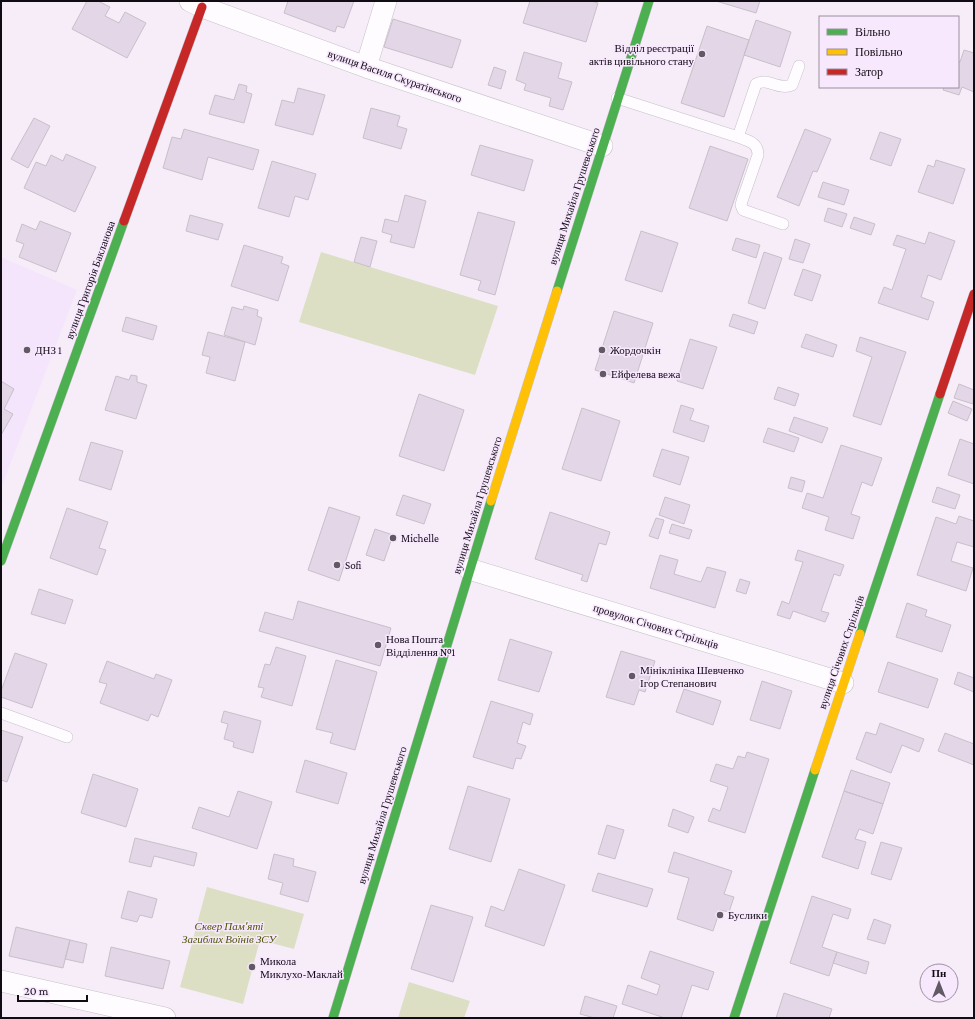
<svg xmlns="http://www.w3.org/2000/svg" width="975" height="1019" viewBox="0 0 975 1019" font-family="'Crimson Pro',serif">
  <rect width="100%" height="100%" fill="#f6edf9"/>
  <path fill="#f5e5fc" d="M 1,257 L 77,290 L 1,488 Z"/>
  <path fill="#dddfc4" d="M 321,252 L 498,306 L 475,375 L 299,322 Z
    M 207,887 L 304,914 L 294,949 L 260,940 L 243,1004 L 180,987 Z
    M 409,982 L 470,1001 L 464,1018 L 398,1018 Z"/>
  <path fill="#e3d6e6" stroke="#c7c0ca" d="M 87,1 L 98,1 L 110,7 L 105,16 L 119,23 L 125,12 L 146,23 L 127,58 L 72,29 Z
    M 288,1 L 354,1 L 344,28 L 337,26 L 335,32 L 284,13 Z
    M 530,1 L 591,1 L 598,3 L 586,42 L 523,23 Z
    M 716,1 L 760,1 L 756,13 Z
    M 393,19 L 461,40 L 452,68 L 384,47 Z
    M 756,20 L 791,32 L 780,67 L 744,55 Z
    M 707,26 L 749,40 L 724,117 L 681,103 Z
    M 964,50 L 974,53 L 974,92 L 962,87 L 959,95 L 943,90 L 944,87 L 958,87 L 958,61 L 960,62 Z
    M 524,52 L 562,63 L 558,78 L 572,82 L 563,110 L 549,106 L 551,98 L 524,90 L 526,84 L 516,80 Z
    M 494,67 L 506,71 L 501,89 L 488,85 Z
    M 239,84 L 247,86 L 246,92 L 252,94 L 244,123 L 209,114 L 215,95 L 234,100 Z
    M 298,88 L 325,95 L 313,135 L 275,125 L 282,100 L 294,103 Z
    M 371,108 L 400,116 L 397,126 L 407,129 L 401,149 L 363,138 Z
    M 34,118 L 50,126 L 28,168 L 11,159 Z
    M 184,129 L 259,150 L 253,170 L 208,157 L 202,180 L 163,168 L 172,137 L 181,139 Z
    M 805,129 L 831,139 L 817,172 L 813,171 L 799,206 L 777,197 Z
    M 880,132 L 901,139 L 891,166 L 870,159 Z
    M 480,145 L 533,160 L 524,191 L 471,175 Z
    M 710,146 L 748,159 L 727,221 L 689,208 Z
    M 66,154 L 96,167 L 75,212 L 24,188 L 36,162 L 46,166 L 51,155 L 63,161 Z
    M 936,160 L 965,169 L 953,204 L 918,192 L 928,165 L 934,167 Z
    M 272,161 L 316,174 L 308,200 L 295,196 L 289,217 L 258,208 Z
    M 823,182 L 849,190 L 844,205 L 818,197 Z
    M 405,195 L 426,201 L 414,248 L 390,242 L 392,235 L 382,232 L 385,219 L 398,222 Z
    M 828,208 L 847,214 L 842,227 L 824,221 Z
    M 478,212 L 515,222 L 495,295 L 478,290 L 481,281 L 460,275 Z
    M 190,215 L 223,224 L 218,240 L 186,231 Z
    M 854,217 L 875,224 L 871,235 L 850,228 Z
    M 40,221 L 71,233 L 56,272 L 19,257 L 24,244 L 16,241 L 22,224 L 36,230 Z
    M 641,231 L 678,243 L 662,292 L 625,280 Z
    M 929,232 L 955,241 L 941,280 L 928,275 L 921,297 L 934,302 L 928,320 L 878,303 L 884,287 L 892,290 L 906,249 L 893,245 L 897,235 L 925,244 Z
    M 361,237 L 377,241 L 370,267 L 354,262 Z
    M 736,238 L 760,245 L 756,258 L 732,250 Z
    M 795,239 L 810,244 L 803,263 L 789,259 Z
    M 244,245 L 283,257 L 281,263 L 289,266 L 278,301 L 231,286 Z
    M 764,252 L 782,258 L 765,309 L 748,303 Z
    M 803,269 L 821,275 L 812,301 L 794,295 Z
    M 244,306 L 258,310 L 257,316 L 262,318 L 255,345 L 224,335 L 232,307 L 243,310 Z
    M 614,311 L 653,323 L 634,383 L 595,370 Z
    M 733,314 L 758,322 L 754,334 L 729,326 Z
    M 126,317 L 157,326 L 153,340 L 122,331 Z
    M 208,332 L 245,342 L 235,381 L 206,373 L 210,357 L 202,355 Z
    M 806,334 L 837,345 L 833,357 L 801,347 Z
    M 860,337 L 906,352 L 881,425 L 853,416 L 872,357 L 856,351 Z
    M 690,339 L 717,347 L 703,389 L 677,381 Z
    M 131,375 L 137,376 L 137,382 L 147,385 L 136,419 L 105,410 L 116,376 L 129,380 Z
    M 1,381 L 14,389 L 4,409 L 13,414 L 1,435 Z
    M 959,384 L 974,390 L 973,404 L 954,398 Z
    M 778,387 L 799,394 L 795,406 L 774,399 Z
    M 419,394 L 464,410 L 444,471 L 399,456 Z
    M 953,401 L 972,409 L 967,421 L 948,413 Z
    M 681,405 L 694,409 L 690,420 L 709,426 L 704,442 L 673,432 Z
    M 582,408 L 620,421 L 601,481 L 562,469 Z
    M 794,417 L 828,428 L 822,443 L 789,431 Z
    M 768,428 L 799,438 L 794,452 L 763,442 Z
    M 960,439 L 974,444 L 974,484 L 948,475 Z
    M 91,442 L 123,451 L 111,490 L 79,480 Z
    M 841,445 L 882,458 L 872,486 L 862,482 L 851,514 L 860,517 L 853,539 L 825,530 L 829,517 L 802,508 L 807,493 L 823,498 Z
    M 662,449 L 689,457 L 680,485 L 653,476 Z
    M 791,477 L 805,481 L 802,492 L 788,488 Z
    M 937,487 L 960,495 L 955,509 L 932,502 Z
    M 403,495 L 431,504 L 424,524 L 396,515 Z
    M 665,497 L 690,505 L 684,524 L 659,515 Z
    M 329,507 L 360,517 L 339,581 L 308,570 Z
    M 67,508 L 108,522 L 99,548 L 106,550 L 97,575 L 50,558 Z
    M 550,512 L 610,532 L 606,545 L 599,543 L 587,582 L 581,580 L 583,575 L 535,559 Z
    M 959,516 L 974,521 L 974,547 L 957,542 L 951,561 L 973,568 L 966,591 L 917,575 L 936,517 L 956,524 Z
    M 656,518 L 664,520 L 658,539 L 649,536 Z
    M 672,524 L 692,530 L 689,539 L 669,533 Z
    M 375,529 L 393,535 L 384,561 L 366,555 Z
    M 798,550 L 844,565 L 840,576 L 834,574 L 821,611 L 829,613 L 825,622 L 793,611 L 790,619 L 777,615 L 782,601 L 789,604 L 803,562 L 795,560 Z
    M 660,555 L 678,560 L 674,574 L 701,582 L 707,567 L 726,572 L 715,608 L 650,588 Z
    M 740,579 L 750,582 L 746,594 L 736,591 Z
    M 39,589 L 73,600 L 65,624 L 31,614 Z
    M 298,601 L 391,628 L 380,666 L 259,631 L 265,612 L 293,620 Z
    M 907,603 L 927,610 L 925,616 L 951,625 L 942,652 L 896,637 Z
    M 510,639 L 552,652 L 539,692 L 498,680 Z
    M 276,647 L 306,656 L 292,706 L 261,697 L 264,688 L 258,687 L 265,664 L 270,665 Z
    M 621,651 L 655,661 L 645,692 L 639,690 L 634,705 L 606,697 Z
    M 15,653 L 47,664 L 32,708 L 1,697 L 1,691 Z
    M 336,660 L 377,672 L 355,750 L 330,743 L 333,733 L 316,729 Z
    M 107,661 L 154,679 L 156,674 L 172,680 L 158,717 L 151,714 L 148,721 L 100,703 L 107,684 L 99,682 Z
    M 888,662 L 938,679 L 928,708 L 878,692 Z
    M 958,672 L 974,678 L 974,692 L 954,684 Z
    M 762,681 L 792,691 L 780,729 L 750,720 Z
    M 684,689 L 721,701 L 713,725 L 676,712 Z
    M 491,701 L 533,714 L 530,725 L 523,722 L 517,743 L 526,746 L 521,759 L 516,758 L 513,769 L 473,757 Z
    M 224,711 L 261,721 L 253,753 L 233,747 L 234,742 L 224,739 L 228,724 L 221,722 Z
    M 880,723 L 924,739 L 919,752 L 902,745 L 891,773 L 856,759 L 866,732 L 876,735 Z
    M 1,730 L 23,737 L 7,782 L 1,780 Z
    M 945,733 L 974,744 L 974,765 L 938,751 Z
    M 747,752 L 769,759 L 745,833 L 708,821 L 713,808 L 720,811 L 728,787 L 710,781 L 716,764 L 733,769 L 738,756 L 745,758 Z
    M 305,760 L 347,773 L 338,804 L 296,792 Z
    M 851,770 L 890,783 L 883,804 L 844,791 Z
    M 93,774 L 138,789 L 126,827 L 81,813 Z
    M 468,786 L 510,799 L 491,862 L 449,849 Z
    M 238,791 L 272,802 L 257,849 L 192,828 L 199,807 L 229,817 Z
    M 844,791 L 883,804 L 873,834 L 859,829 L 855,839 L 866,842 L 858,869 L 822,857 Z
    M 673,809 L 694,817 L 688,833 L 668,826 Z
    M 607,825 L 624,830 L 615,859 L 598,854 Z
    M 135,838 L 197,853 L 194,866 L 154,856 L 151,867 L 129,862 Z
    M 881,842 L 902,848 L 891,880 L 871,874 Z
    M 674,852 L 732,871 L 724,894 L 734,897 L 729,912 L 720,910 L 713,931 L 677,919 L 689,878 L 668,872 Z
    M 274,854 L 294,859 L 293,866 L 316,872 L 308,902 L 280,894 L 283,883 L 268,879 Z
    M 519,869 L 565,885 L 544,946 L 485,926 L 491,906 L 504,911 Z
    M 598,873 L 653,889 L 647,907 L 592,891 Z
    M 128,891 L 157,899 L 152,918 L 140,915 L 137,922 L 121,918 Z
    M 812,896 L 851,909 L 848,919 L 833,914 L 822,947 L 837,952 L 829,976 L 790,963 Z
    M 431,905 L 473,917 L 453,982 L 411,969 Z
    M 874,919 L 891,925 L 885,944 L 867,939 Z
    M 16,927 L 70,940 L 63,968 L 9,956 Z
    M 70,940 L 87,944 L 83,963 L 65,959 Z
    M 111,947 L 170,961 L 163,989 L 105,976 Z
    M 650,951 L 714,972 L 708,990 L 692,985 L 681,1018 L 665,1018 L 622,1004 L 628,985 L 657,995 L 660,985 L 641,978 Z
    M 837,952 L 869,962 L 866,974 L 833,963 Z
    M 784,993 L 832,1009 L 829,1018 L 776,1018 Z
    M 585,996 L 617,1006 L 613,1018 L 595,1018 L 580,1014 Z"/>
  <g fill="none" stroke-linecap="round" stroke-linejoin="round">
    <defs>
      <path id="lane" d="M 617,98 L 738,137 L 756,84 C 768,77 779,91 792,85 L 799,66
        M 738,137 C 748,141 758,142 758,155 L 742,201 L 741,205 L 743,210 L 783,224
        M 1,713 L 67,737"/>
      <path id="street" d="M 190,1 L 202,7 L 366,67 L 602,146
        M 366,67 L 386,1
        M 469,569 L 843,683
        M 1,981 L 165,1018"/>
      <path id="fast" d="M 557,291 L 649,1
        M 1,561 L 124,221
        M 860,634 L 940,394
        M 333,1018 L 491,501
        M 734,1018 L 815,770"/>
      <path id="slow" d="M 491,501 L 557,291
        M 815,770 L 860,634"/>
      <path id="jam" d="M 124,221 L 202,7
        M 940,394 L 974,294"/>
    </defs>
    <use href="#lane" stroke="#c7c0ca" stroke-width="12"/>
    <use href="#street" stroke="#c7c0ca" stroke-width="22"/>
    <use href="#fast" stroke="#c7c0ca" stroke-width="10"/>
    <use href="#slow" stroke="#c7c0ca" stroke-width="10"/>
    <use href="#jam" stroke="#c7c0ca" stroke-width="10"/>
    <use href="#lane" stroke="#fefcfe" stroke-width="11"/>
    <use href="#street" stroke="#fefcfe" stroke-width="21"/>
    <use href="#fast" stroke="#4caf50" stroke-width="9"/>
    <use href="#slow" stroke="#ffc107" stroke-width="9"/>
    <use href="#jam" stroke="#c62828" stroke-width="9"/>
  </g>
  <g fill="#615a64" stroke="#f8e8fe" stroke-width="1.5">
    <circle cx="702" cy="54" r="4"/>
    <circle cx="27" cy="350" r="4"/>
    <circle cx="602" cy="350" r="4"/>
    <circle cx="603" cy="374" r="4"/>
    <circle cx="393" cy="538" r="4"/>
    <circle cx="337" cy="565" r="4"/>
    <circle cx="378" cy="645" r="4"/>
    <circle cx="632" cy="676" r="4"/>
    <circle cx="720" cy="915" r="4"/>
    <circle cx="252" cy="967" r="4"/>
  </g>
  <g text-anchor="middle" stroke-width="3" stroke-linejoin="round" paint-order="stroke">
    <g font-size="11" fill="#110b13" stroke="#f8e8fe" text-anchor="start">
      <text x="694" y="52" text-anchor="end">Відділ реєстрації<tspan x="694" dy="13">актів цивільного стану</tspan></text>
      <text x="35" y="354">ДНЗ 1</text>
      <text x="610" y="354">Жордочкін</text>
      <text x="611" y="378">Ейфелева вежа</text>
      <text x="401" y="542">Michelle</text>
      <text x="345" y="569">Sofi</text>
      <text x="386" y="643">Нова Пошта<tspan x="386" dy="13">Відділення №1</tspan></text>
      <text x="640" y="674">Мініклініка Шевченко<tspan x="640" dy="13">Ігор Степанович</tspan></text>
      <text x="728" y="919">Буслики</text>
      <text x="260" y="965">Микола<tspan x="260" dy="13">Миклухо-Маклай</tspan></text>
    </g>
    <g font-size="11" fill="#110b13" stroke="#f8e8fe">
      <text transform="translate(395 76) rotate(19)" y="4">вулиця Василя Скуратівського</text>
      <text transform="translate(574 196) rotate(-72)" y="4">вулиця Михайла Грушевського</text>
      <text transform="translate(90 280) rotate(-70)" y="4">вулиця Григорія Бакланова</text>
      <text transform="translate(477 505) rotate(-73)" y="4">вулиця Михайла Грушевського</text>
      <text transform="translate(656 626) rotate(17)" y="4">провулок Січових Стрільців</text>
      <text transform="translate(841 652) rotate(-71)" y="4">вулиця Січових Стрільців</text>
      <text transform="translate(382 815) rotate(-73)" y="4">вулиця Михайла Грушевського</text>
    </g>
    <g font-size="11" font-style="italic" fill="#4b5403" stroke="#f8e8fe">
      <text x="229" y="930">Сквер Пам'яті<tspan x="229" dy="13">Загиблих Воїнів ЗСУ</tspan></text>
    </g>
  </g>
  <rect width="975" height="1019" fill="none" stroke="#110b13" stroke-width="4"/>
  <rect x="819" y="16" width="140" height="72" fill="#f8e8fe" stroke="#9c90a0"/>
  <rect x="827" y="29" width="20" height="6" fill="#4caf50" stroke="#9c90a0"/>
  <text x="855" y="36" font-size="12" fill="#110b13">Вільно</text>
  <rect x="827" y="49" width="20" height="6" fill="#ffc107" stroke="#9c90a0"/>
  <text x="855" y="56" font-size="12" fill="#110b13">Повільно</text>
  <rect x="827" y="69" width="20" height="6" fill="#c62828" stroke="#9c90a0"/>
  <text x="855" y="76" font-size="12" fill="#110b13">Затор</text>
  <g transform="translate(939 983)"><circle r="19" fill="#f8e8fe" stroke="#9c90a0"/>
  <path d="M0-3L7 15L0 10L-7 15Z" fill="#615a64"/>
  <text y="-6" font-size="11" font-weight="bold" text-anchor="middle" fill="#110b13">Пн</text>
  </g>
  <path d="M18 995v6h69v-6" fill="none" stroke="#110b13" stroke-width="2"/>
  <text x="24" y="995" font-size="12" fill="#110b13" stroke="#f8e8fe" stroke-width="3" paint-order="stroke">20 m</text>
</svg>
